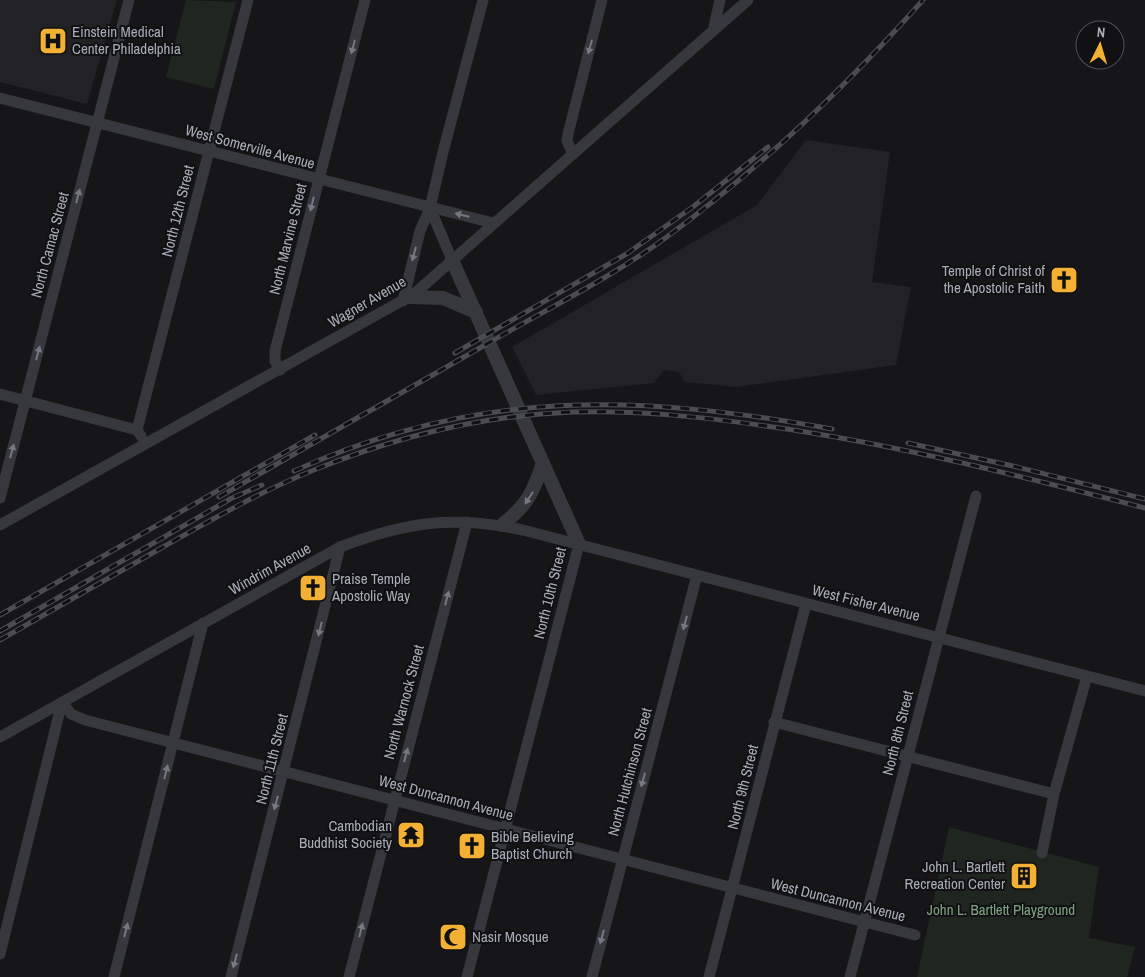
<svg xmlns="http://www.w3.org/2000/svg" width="1145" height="977" viewBox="0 0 1145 977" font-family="'Archivo Narrow',sans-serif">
  <rect width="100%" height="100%" fill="#161618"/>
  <path fill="#222225" d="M 0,0 L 117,0 L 87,104 L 0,82 Z
    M 806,140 L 890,152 L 872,282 L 911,287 L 896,365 L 736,387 L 685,382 L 679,372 L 664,370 L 654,383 L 536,395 L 512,347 L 757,205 Z"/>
  <path fill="#1e261f" d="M 186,0 L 236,2 L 214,89 L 166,77 Z
    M 949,827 L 1099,867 L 1089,938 L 1135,947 L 1127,977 L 917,977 Z"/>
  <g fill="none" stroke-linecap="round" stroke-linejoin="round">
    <path stroke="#37383d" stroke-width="11" d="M 713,31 L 720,0
      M 0,98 L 493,223
      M 573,154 L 567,141 L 568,134 L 602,0
      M 430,208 L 452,260
      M 403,301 L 420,231 L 430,208 L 443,152 L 483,0
      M 280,370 L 275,361 L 275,351 L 365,0
      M 0,394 L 137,430 L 141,436
      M 137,430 L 248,0
      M 0,498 L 129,0
      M 0,525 L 414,294 L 748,0
      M 62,702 L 71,714 L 85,720 L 915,935
      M 774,722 L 1054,794
      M 0,737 L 340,547 C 406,522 453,515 523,530 L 1145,691
      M 1042,853 L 1054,794 L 1087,676
      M 0,954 L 62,702
      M 114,977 L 203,623
      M 231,977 L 340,547
      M 349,977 L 467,522
      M 467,977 L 579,544
      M 592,977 L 697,575
      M 709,977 L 806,604
      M 850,977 L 976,496"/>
    <path stroke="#37383d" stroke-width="14" d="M 452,260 L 579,544
      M 409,297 L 443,298 L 476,312
      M 502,525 C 527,505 533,493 543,463"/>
    <defs>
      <path id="rail" d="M 455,353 L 628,253 L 694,206 L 768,147
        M 908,443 L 1013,466 L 1145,499
        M 294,471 C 478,388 638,394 832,429
        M 219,497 C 310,445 401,393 492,341 C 549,308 610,278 664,239 C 761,168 843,90 923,0
        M 0,615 L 315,435
        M 0,631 L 232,498 L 262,485
        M 0,640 C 54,609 109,578 163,547 C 213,519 261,491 314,470 C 395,437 485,415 573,412 C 638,410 702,417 766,426 C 895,444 1020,476 1145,508"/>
    </defs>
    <use href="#rail" stroke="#4a4c52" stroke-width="5"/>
    <use href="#rail" stroke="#111113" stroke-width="3" stroke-dasharray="9" stroke-linecap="butt"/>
  </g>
  <defs><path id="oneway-solid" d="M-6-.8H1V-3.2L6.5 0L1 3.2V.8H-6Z" transform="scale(1.25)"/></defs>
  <g fill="#757881">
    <use href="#oneway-solid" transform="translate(353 47) rotate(105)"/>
    <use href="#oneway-solid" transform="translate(590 47) rotate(105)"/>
    <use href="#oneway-solid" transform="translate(78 196) rotate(-75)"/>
    <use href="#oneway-solid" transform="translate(312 204) rotate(104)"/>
    <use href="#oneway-solid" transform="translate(462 215) rotate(-166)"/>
    <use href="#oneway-solid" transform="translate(414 254) rotate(105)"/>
    <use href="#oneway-solid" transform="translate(38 353) rotate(-75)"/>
    <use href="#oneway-solid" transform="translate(12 451) rotate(-75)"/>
    <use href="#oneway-solid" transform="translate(529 498) rotate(123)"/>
    <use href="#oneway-solid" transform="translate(447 598) rotate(-75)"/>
    <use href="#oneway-solid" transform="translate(685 623) rotate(105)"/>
    <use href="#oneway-solid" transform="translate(320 629) rotate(104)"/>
    <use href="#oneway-solid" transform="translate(406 755) rotate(-75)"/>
    <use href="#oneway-solid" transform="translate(166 772) rotate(-76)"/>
    <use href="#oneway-solid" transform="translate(643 780) rotate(105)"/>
    <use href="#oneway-solid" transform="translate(276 803) rotate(105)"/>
    <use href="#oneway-solid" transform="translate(126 930) rotate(-76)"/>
    <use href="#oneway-solid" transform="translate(361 930) rotate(-76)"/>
    <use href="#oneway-solid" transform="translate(602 937) rotate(105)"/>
    <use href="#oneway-solid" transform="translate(235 961) rotate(105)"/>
  </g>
  <defs>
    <symbol id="hospital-square" viewBox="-11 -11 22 22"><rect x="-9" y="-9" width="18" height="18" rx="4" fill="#f2b134" stroke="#111113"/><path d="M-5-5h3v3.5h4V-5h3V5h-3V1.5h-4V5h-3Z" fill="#111"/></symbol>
    <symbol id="church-square" viewBox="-11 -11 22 22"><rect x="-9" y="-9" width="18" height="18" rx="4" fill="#f2b134" stroke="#111113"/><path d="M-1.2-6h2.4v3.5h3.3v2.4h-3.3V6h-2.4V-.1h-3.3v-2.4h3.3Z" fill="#111"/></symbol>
    <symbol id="temple-square" viewBox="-11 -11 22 22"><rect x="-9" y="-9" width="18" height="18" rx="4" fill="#f2b134" stroke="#111113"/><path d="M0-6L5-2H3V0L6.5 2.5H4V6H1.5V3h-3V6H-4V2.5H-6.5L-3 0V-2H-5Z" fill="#111"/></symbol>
    <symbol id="building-square" viewBox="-11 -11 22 22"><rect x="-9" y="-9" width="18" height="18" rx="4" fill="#f2b134" stroke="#111113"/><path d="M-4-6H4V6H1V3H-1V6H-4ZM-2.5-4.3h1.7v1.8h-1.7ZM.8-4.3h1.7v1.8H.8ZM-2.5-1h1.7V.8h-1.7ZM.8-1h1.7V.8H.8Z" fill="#111"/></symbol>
    <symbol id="mosque-square" viewBox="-11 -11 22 22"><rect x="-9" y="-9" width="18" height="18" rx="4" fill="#f2b134" stroke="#111113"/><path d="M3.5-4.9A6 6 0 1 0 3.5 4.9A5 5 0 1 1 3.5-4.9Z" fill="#111"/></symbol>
  </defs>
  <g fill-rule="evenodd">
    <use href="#hospital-square" x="37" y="25" width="32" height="32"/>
    <use href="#church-square" x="1048" y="264" width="32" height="32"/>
    <use href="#church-square" x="297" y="572" width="32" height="32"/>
    <use href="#temple-square" x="395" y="819" width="32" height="32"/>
    <use href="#church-square" x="456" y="830" width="32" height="32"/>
    <use href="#building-square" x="1008" y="860" width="32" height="32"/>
    <use href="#mosque-square" x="437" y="921" width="32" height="32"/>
  </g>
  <g text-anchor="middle" stroke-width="4" stroke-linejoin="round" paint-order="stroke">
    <g font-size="15" fill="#a8adb8" stroke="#111113" text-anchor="start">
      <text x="72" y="37">Einstein Medical<tspan x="72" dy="17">Center Philadelphia</tspan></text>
      <text x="1045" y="276" text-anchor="end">Temple of Christ of<tspan x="1045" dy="17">the Apostolic Faith</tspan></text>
      <text x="332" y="584">Praise Temple<tspan x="332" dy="17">Apostolic Way</tspan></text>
      <text x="392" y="831" text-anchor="end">Cambodian<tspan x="392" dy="17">Buddhist Society</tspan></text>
      <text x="491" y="842">Bible Believing<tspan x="491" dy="17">Baptist Church</tspan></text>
      <text x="1005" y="872" text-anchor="end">John L. Bartlett<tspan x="1005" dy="17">Recreation Center</tspan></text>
      <text x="472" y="942">Nasir Mosque</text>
    </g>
    <g font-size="15" fill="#a8adb8" stroke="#111113">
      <text transform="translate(250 147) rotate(15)" y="5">West Somerville Avenue</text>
      <text transform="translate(178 211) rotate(-76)" y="5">North 12th Street</text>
      <text transform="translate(288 239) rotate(-76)" y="5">North Marvine Street</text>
      <text transform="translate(50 245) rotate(-75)" y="5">North Camac Street</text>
      <text transform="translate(367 302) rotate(-30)" y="5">Wagner Avenue</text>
      <text transform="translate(270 569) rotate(-29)" y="5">Windrim Avenue</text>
      <text transform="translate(550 593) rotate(-76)" y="5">North 10th Street</text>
      <text transform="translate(866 603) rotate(14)" y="5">West Fisher Avenue</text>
      <text transform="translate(404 702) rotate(-75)" y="5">North Warnock Street</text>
      <text transform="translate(898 733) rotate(-76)" y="5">North 8th Street</text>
      <text transform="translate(272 759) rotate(-76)" y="5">North 11th Street</text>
      <text transform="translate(630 772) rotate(-75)" y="5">North Hutchinson Street</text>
      <text transform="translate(743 787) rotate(-76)" y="5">North 9th Street</text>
      <text transform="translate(446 798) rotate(15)" y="5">West Duncannon Avenue</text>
      <text transform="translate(838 900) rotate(14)" y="5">West Duncannon Avenue</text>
    </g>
    <g font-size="15" fill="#7fa381" stroke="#111113">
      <text x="1001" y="915">John L. Bartlett Playground</text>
    </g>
  </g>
  <g transform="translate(1100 45) rotate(5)"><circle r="24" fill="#111113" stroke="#4d4f55"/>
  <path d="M0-4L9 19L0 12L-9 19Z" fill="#f2b134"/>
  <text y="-8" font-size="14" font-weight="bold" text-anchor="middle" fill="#a8adb8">N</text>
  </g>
</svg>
